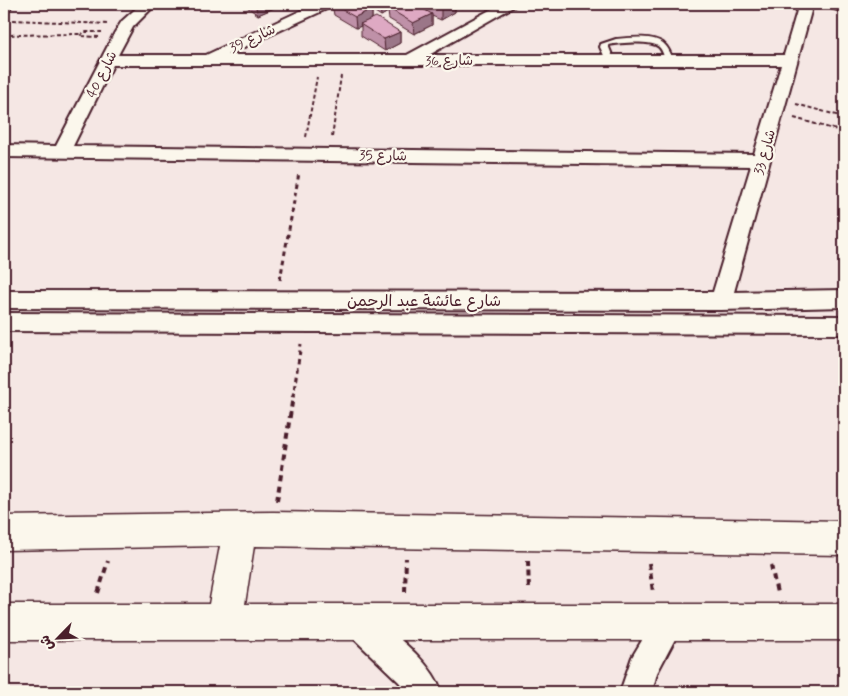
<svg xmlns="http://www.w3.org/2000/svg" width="848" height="696" viewBox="0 0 848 696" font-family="Mynerve,'Playpen Sans Arabic',sans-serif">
  <rect width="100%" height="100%" fill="#f5e7e4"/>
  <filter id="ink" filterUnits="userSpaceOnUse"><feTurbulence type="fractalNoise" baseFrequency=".02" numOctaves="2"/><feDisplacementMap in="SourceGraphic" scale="10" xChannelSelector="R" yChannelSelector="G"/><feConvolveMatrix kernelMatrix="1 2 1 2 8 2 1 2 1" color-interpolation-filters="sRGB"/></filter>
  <g filter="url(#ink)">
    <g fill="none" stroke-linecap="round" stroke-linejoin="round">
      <defs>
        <path id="service" d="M 616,39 C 629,38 651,35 663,43 C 668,47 671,54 673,60 L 666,62 C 664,57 663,51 659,47 C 651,40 619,43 608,45 L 614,60 L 607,62 L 600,47 L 601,44 Z"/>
        <path id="minor" d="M 4,4 L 13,4 L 9,9 L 4,10 Z
          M 141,4 L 156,4 L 133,27 L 118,55 L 206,55 L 315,4 L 333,4 L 331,7 L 227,55 L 407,55 L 501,4 L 518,4 L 429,55 L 784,55 L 799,4 L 813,4 L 734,292 L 844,290 L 844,307 L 721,310 L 4,308 L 4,291 L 713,292 L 751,166 L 4,157 L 4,145 L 56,146 L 115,32 L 122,21 ZM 113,65 L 781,65 L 754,154 L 73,146 Z
          M 826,4 L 844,4 L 844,12 L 828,7 Z
          M 4,313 L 844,316 L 844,334 L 4,331 Z
          M 669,607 L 679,612 L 684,622 L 657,673 L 652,692 L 620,692 L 632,657 L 659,612 Z
          M 358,608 L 368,613 C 394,635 430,659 442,692 L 407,692 L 399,682 L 348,633 L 343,623 L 348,613 Z"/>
        <path id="tertiary" d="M 273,512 L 844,521 L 844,555 L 254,546 L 245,604 L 844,604 L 844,640 L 4,640 L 4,604 L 209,604 L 220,546 L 4,550 L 4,516 Z"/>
      </defs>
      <use href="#service" stroke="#4a1f2b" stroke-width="4"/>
      <use href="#minor" stroke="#4a1f2b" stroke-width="4"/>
      <use href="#tertiary" stroke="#4a1f2b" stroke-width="3"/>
      <path stroke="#4a1f2b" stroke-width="2" stroke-dasharray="4 2.5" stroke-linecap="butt" d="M 13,20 L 107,24
        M 4,35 L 81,34
        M 99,37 L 80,36 L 84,32 L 102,32
        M 796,104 L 844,117
        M 794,118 L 844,132
        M 306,137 L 317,77
        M 332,137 L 341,76"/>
      <path stroke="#4a1f2b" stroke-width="3" stroke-dasharray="4.5 4" stroke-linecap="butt" d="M 280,280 L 299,173
        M 293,397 L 301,344"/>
      <path stroke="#4a1f2b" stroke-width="4" stroke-dasharray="6 4.5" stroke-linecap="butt" d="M 277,501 L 293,396
        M 528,561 L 529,592
        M 649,563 L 653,592
        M 771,565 L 777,593
        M 405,592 L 406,558
        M 98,593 L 108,561"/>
      <use href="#service" fill="#fbf7ec" fill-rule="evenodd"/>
      <use href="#minor" fill="#fbf7ec" fill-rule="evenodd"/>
      <use href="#tertiary" fill="#fbf7ec" fill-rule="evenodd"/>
    </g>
    <path fill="#bf91a8" stroke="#4a1f2b" d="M 243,4 L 273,4 L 274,8 L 258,15 Z
      M 332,4 L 469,4 L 461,8 L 455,4 L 455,12 L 441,20 L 432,16 L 432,25 L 414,34 L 389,19 L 388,12 L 381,16 L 372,10 L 372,19 L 400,32 L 400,43 L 385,51 L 361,36 L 361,26 L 356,28 L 334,15 Z"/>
    <path fill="#9b7688" stroke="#4a1f2b" d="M 255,4 L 273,4 L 274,8 L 258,15 Z
      M 382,4 L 397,4 L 388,8 L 388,12 L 381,16 L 380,5 Z
      M 451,4 L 455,4 L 455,12 L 441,20 L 441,9 Z
      M 462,4 L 469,4 L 461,8 Z
      M 372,9 L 372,20 L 360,24 L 361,26 L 356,28 L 355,17 Z
      M 432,14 L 432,25 L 414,34 L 413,23 Z
      M 400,32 L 400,43 L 385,51 L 384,39 Z"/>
    <path fill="#dea9c3" stroke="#4a1f2b" d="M 332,4 L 362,4 L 372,9 L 355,17 Z
      M 397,4 L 414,4 L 432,14 L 413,23 L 388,8 Z
      M 429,4 L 451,4 L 441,9 Z
      M 376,17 L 400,32 L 384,39 L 360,24 Z"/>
  </g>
  <g text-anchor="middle" stroke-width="4.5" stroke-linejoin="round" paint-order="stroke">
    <g font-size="14" fill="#4a1f2b" stroke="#fbf7ec">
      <text transform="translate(252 38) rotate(-25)" y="5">شارع 39</text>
      <text x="449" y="65">شارع 36</text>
      <text transform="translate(101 74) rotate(-63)" y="5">شارع 40</text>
      <text transform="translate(764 152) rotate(-74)" y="5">شارع 33</text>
      <text transform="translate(383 155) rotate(1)" y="5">شارع 35</text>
    </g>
    <g font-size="16" fill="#4a1f2b" stroke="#fbf7ec">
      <text x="424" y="306">شارع عائشة عبد الرحمن</text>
    </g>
  </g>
  <rect width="848" height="696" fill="none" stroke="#fbf7ec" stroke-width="20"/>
  <rect x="10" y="10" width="828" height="676" fill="none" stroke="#4a1f2b" stroke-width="2" filter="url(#ink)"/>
  <g transform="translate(58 638) rotate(246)" stroke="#fbf7ec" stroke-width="4" paint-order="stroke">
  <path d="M0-4L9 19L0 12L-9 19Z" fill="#4a1f2b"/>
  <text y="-8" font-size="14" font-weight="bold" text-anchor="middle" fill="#4a1f2b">ش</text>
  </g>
</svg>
